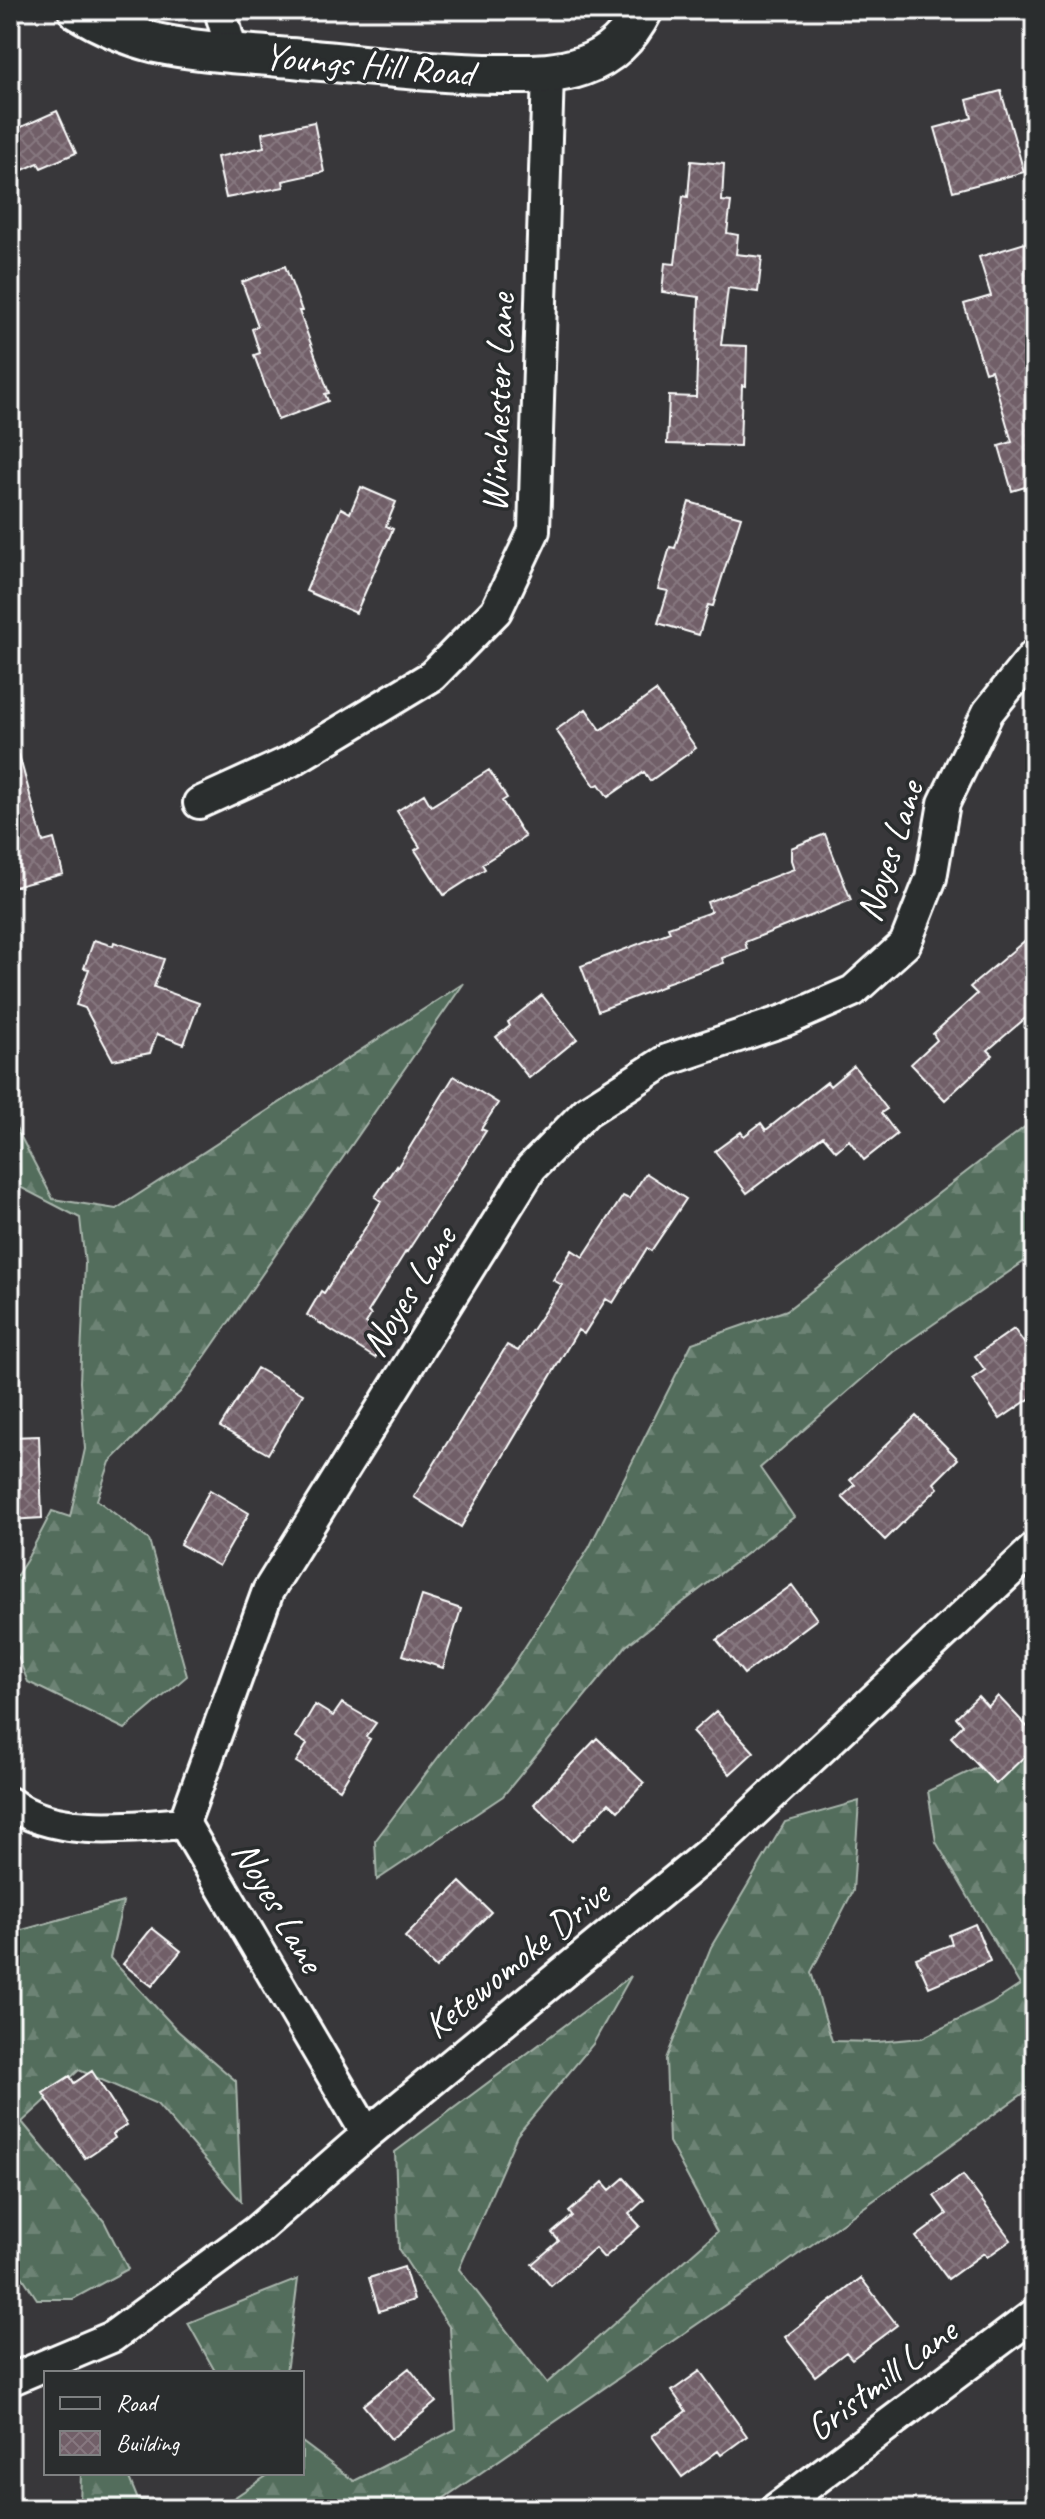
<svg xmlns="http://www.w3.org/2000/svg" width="1045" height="2519" font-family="Caveat,sans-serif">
<defs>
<pattern id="forest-firs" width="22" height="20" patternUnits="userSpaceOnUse" patternTransform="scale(2)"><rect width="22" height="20" fill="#536d5b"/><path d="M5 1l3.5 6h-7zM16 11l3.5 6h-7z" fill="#6d8374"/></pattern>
<pattern id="building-cross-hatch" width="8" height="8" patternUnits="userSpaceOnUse" patternTransform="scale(2)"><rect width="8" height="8" fill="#715f68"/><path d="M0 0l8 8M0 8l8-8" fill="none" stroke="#86777f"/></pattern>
</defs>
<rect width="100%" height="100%" fill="#38373a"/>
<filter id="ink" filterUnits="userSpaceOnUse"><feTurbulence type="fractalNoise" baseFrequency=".0125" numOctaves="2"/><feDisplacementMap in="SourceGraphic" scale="16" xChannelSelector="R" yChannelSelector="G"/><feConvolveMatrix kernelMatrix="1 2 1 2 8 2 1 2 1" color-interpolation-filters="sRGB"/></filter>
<g filter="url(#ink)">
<path fill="url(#forest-firs)" stroke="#a9b6ad" stroke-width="2" d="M 464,983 L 181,1391 L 110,1462 L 97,1500 L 149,1540 L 187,1676 L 125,1729 L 28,1682 L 10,1637 L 10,1586 L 26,1561 L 52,1511 L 70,1517 L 85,1449 L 80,1382 L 85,1264 L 80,1218 L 10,1182 L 10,1116 L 53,1199 L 116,1209 Z
M 1035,1119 L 1035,1254 L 893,1352 L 760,1468 L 794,1517 L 626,1646 L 503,1796 L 377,1880 L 375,1841 L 455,1735 L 512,1667 L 589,1548 L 692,1343 L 787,1310 Z
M 1035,1751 L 1035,2085 L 779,2268 L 428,2509 L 91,2509 L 80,2505 L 81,2473 L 127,2473 L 138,2500 L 220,2507 L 271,2473 L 302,2473 L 302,2442 L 354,2481 L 456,2429 L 450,2328 L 399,2250 L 395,2152 L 631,1976 L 593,2044 L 517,2135 L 459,2269 L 547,2383 L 717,2232 L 669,2142 L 666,2059 L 711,1947 L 785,1822 L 859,1801 L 853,1891 L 811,1972 L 832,2041 L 877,2042 L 922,2038 L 991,2004 L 1020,1985 L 936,1842 L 928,1791 L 990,1762 Z
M 123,1902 L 110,1958 L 178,2031 L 236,2081 L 241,2201 L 157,2104 L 79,2070 L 22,2122 L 104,2221 L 128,2269 L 73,2299 L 37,2299 L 10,2258 L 10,1927 L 22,1930 Z
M 298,2279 L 286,2373 L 216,2373 L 188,2323 Z"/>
<path fill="url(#building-cross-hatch)" stroke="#fff" stroke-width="2" d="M 1001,91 L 1024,172 L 953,191 L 935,128 L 972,118 L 967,100 Z
M 57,111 L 76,153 L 41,168 L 38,163 L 10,176 L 10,132 Z
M 314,122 L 324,172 L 283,181 L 284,187 L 226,198 L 217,157 L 264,147 L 262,133 Z
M 691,161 L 724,164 L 722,201 L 731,202 L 727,233 L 738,235 L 736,254 L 762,257 L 758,292 L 728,288 L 721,345 L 747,346 L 746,386 L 742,385 L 740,446 L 667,444 L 669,396 L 696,397 L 699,297 L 662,292 L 665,263 L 675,264 L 683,196 L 688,197 Z
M 1035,240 L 1035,354 L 1029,356 L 1035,381 L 1035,493 L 1027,495 L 1025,487 L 1012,491 L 999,446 L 1012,442 L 991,370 L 985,372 L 964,304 L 991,296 L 979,257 Z
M 285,266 L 302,311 L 299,311 L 329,393 L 325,394 L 328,401 L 278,420 L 254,355 L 260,353 L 252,329 L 258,326 L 242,282 Z
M 361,487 L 396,502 L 386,526 L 393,529 L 356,613 L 306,591 L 341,508 L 350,513 Z
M 689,502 L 741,517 L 713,606 L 708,605 L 699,635 L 658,623 L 668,591 L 658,589 L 670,547 L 675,548 Z
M 656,691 L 696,748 L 650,781 L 644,772 L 608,797 L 599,784 L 595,786 L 556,730 L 586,709 L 601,730 Z
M 19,755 L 43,842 L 54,839 L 63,874 L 10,888 L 10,756 Z
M 489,770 L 507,798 L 502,801 L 525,837 L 482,864 L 485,869 L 444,895 L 415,850 L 420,847 L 397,811 L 424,794 L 431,806 Z
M 825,834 L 851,900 L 745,942 L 747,949 L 722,958 L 724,963 L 663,984 L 664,986 L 598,1011 L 581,966 L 670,932 L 668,927 L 711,912 L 707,902 L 794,869 L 791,860 L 791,848 Z
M 1035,932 L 1035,1010 L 988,1050 L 993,1055 L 945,1100 L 911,1064 L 937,1040 L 933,1034 L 977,994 L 970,987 Z
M 94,940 L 113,946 L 114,942 L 164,959 L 154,987 L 199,1003 L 184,1044 L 157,1034 L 150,1053 L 113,1060 L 85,1008 L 76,1005 L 89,969 L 84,968 Z
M 542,995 L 577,1039 L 529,1078 L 496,1037 L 510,1026 L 508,1022 Z
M 854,1066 L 887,1109 L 881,1113 L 897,1134 L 864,1160 L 849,1140 L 836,1151 L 823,1136 L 747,1193 L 715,1151 L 741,1132 L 744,1136 L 761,1123 L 766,1130 L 827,1082 L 830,1086 Z
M 454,1076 L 498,1103 L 481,1129 L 486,1131 L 407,1252 L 406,1251 L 368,1312 L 371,1315 L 366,1323 L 388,1339 L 375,1358 L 307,1315 L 321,1291 L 324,1293 L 367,1225 L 381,1201 L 375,1197 L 396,1166 L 397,1168 Z
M 646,1173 L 686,1199 L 651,1251 L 647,1248 L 613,1303 L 606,1299 L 584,1334 L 578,1330 L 461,1527 L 414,1497 L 507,1345 L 518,1351 L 562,1285 L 553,1280 L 572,1250 L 583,1257 L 623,1196 L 629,1199 Z
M 1014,1329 L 1025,1344 L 1035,1337 L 1035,1395 L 1000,1419 L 972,1379 L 985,1370 L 975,1356 Z
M 257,1368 L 303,1394 L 268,1454 L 220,1427 Z
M 916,1416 L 958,1459 L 934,1483 L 938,1488 L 885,1540 L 842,1497 L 855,1485 L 850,1480 Z
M 39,1436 L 42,1518 L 10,1520 L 10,1437 Z
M 210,1490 L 249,1513 L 219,1566 L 180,1544 Z
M 792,1585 L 817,1619 L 744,1674 L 717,1640 Z
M 422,1596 L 461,1609 L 443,1668 L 403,1655 Z
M 978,1696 L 988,1707 L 998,1696 L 1035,1735 L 1035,1746 L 996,1784 L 951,1737 L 963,1725 L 956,1717 Z
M 342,1703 L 376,1723 L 366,1737 L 370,1739 L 340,1789 L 296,1762 L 307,1744 L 296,1737 L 315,1705 L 333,1716 Z
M 716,1711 L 754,1752 L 730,1774 L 692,1732 Z
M 597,1738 L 644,1783 L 618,1811 L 609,1803 L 572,1841 L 534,1804 Z
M 460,1882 L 491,1912 L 436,1968 L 405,1937 Z
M 975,1924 L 990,1961 L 929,1987 L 916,1958 L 952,1944 L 949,1935 Z
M 152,1928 L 181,1951 L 152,1986 L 123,1964 Z
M 92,2071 L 127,2125 L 113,2134 L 115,2138 L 85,2158 L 43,2093 L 70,2076 L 74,2083 Z
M 963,2175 L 1011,2240 L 987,2257 L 984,2253 L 948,2279 L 916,2237 L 947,2214 L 934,2196 Z
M 624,2178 L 644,2200 L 629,2214 L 640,2226 L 604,2258 L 595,2248 L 551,2286 L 532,2264 L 559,2241 L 552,2233 L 572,2216 L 569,2212 L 603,2182 L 610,2190 Z
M 404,2267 L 414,2300 L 379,2311 L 369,2278 Z
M 861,2278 L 897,2325 L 852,2359 L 846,2352 L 815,2376 L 785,2337 Z
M 409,2368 L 436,2402 L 391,2439 L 363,2405 Z
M 700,2371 L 747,2436 L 721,2455 L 718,2451 L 682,2477 L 652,2436 L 686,2411 L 672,2391 Z"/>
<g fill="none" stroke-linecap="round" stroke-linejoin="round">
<defs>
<path id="minor" d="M 220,10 L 232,52
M 199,803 L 291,761 L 432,676 L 496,611 L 534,531 L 548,73
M 10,1803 C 54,1837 132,1827 184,1823
M 367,2134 L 184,1823 L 268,1591 L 531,1168 L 587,1111 L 667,1060 L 786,1020 L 853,991 L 905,944 L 931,878 L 944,803 L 988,712 L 1035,654
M 10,2380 L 112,2337 L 256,2231 L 367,2134 L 723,1841 L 1035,1548
M 776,2509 L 1035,2314"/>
<path id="tertiary" d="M 78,10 C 102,25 129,36 156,43 C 203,53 254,54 302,59 C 369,65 436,74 503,74 C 529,74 557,75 582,66 C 611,56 629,37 643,10"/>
</defs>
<use href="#minor" stroke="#fff" stroke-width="36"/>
<use href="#tertiary" stroke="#fff" stroke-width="44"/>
<use href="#minor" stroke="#2a2d2e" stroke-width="30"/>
<use href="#tertiary" stroke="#2a2d2e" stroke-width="38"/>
</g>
</g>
<g text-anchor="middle" stroke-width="7" stroke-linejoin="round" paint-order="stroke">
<g font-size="38" fill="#fff" stroke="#2a2d2e">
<text transform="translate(369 64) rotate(5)" y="13">Youngs Hill Road</text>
<text transform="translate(497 403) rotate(-88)" y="13">Winchester Lane</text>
<text transform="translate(889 851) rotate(-72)" y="13">Noyes Lane</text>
<text transform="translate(408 1291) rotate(-58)" y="13">Noyes Lane</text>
<text transform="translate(279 1906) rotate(60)" y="13">Noyes Lane</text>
<text transform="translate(516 1959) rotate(-39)" y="13">Ketewomoke Drive</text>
<text transform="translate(881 2379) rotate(-37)" y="13">Gristmill Lane</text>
</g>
</g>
<rect width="1045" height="2519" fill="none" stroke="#2a2d2e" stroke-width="40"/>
<rect x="20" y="20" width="1005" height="2479" fill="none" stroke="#fff" stroke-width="3" filter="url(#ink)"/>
<rect x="44" y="2371" width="260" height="104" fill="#2a2d2e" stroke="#7f8182" stroke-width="2"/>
<rect x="60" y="2397" width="40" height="12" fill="#2a2d2e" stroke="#7f8182" stroke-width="2"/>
<text x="116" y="2411" font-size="24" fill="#ffffff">Road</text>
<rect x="60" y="2431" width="40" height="24" fill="url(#building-cross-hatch)" stroke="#7f8182" stroke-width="2"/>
<text x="116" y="2451" font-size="24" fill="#ffffff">Building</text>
</svg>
